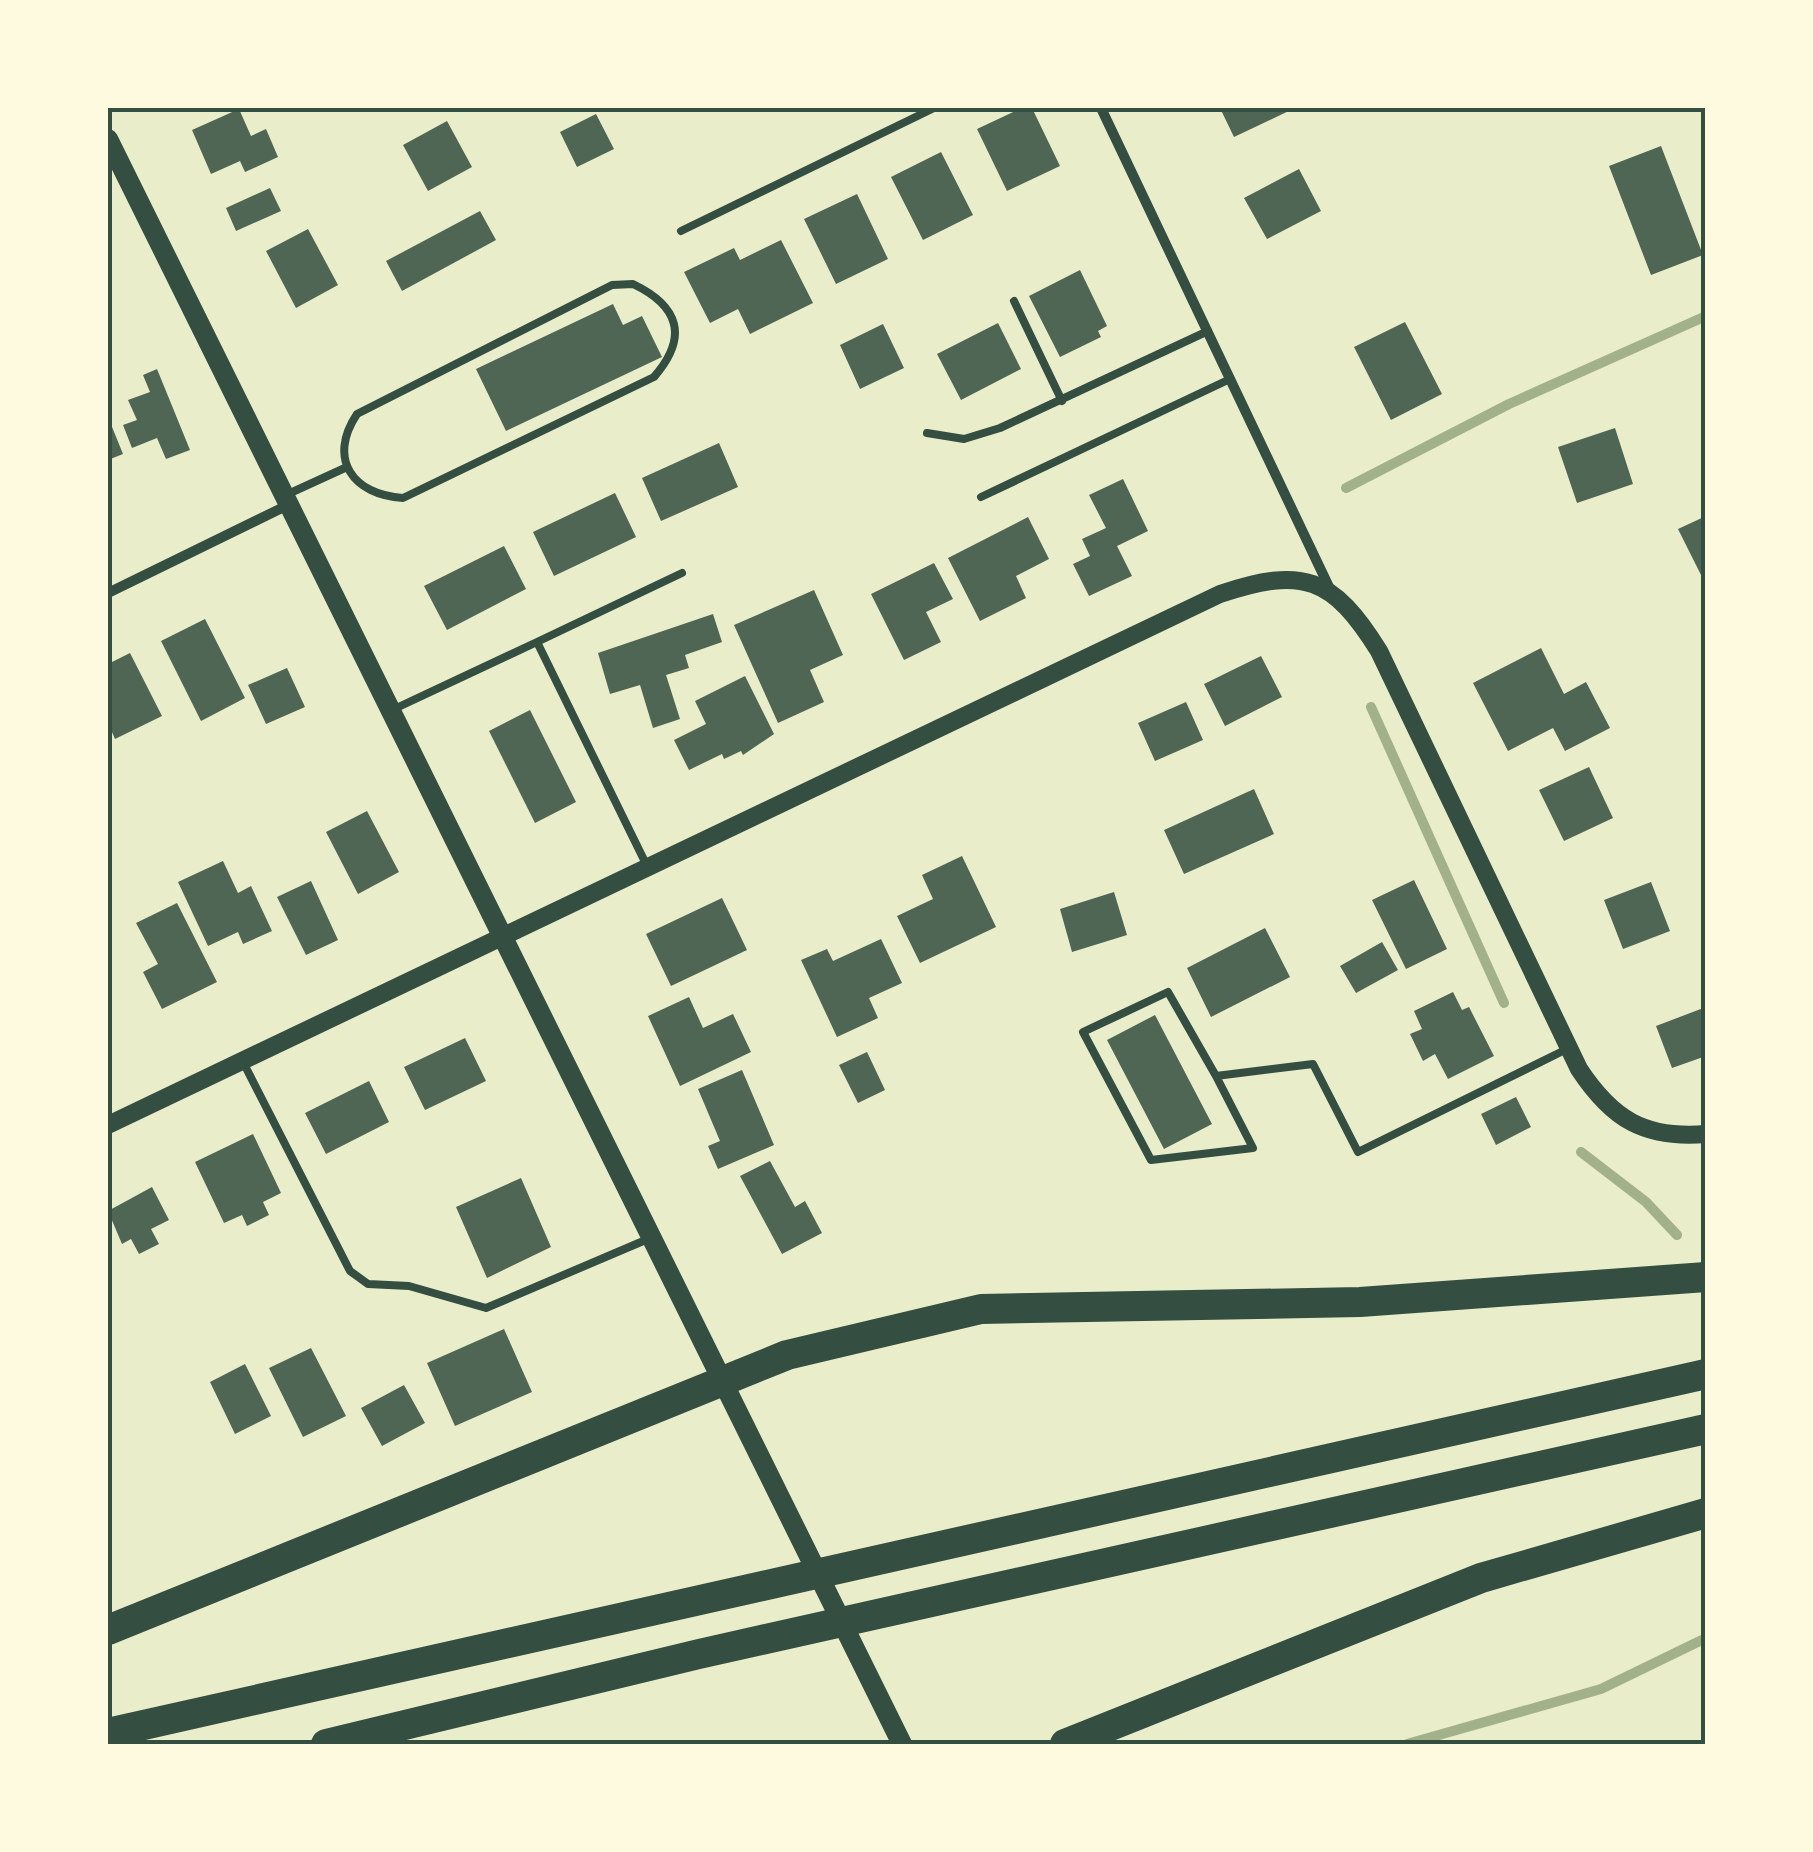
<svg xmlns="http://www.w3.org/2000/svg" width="1813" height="1852" font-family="'PT Sans Narrow',sans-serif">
<rect width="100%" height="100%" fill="#e9edc9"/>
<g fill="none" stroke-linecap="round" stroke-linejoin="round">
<path stroke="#a3b18a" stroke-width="10" d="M 1346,488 L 1509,404 L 1706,316
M 1371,707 L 1504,1003
M 1581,1152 L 1646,1202 L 1677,1235
M 1407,1744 L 1601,1689 L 1706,1638"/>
</g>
<path fill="#4f6655" d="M 1022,108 L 1032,108 L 1060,166 L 1007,191 L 977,129 Z
M 1220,108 L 1295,108 L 1234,137 Z
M 239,109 L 251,136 L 266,129 L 278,157 L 245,172 L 240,161 L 211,174 L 192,130 Z
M 596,114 L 614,149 L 577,167 L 560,132 Z
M 447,121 L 472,167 L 428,191 L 403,145 Z
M 1661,146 L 1703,255 L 1651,275 L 1609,166 Z
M 941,152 L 973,215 L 923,240 L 891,177 Z
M 1299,169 L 1321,211 L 1267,239 L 1244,198 Z
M 270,188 L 281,211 L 236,231 L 226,208 Z
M 857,194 L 888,259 L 836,284 L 804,219 Z
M 480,211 L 496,240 L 402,291 L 386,261 Z
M 308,229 L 338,285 L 296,308 L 266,251 Z
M 781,240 L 813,303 L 750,334 L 738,309 L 710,323 L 684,272 L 734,248 L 740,260 Z
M 1080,270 L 1107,326 L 1098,331 L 1101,337 L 1060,357 L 1029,296 Z
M 613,304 L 623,325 L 642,316 L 662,357 L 506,431 L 476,369 Z
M 1405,322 L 1442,394 L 1391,420 L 1354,347 Z
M 998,323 L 1021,369 L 961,400 L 937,354 Z
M 883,324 L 904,368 L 860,389 L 840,345 Z
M 157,369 L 190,450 L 166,459 L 157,438 L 132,448 L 123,425 L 137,420 L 128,400 L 150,392 L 143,375 Z
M 108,417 L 123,454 L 108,460 Z
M 1615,428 L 1633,484 L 1577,503 L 1558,447 Z
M 719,443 L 738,487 L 661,521 L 642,478 Z
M 1123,479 L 1148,531 L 1117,546 L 1132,576 L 1089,596 L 1073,564 L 1090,556 L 1082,539 L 1106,528 L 1089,495 Z
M 615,493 L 636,537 L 554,576 L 533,532 Z
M 1706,516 L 1706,585 L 1678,529 Z
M 1028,517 L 1049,559 L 1016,576 L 1026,598 L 980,621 L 948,558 Z
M 504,546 L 526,589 L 447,630 L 424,586 Z
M 934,563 L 953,599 L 926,612 L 941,642 L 904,660 L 871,594 Z
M 814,590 L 843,655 L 810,670 L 824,702 L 778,723 L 734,625 Z
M 713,614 L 722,642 L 685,655 L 689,668 L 666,675 L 680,719 L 653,728 L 640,685 L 610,694 L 598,653 Z
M 205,619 L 245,698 L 201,721 L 161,641 Z
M 1541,648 L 1564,694 L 1586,682 L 1610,728 L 1565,751 L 1553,728 L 1508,751 L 1473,683 Z
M 130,653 L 162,716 L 115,739 L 108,723 L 108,664 Z
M 1261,656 L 1282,697 L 1225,726 L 1204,684 Z
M 287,668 L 305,707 L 266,724 L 248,685 Z
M 745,676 L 774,734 L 743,755 L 741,751 L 724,759 L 722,754 L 689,770 L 674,740 L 706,724 L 695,701 Z
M 1186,702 L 1203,740 L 1155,761 L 1138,723 Z
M 530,710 L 576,802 L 535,823 L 489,731 Z
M 1589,767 L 1613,818 L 1564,841 L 1539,790 Z
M 1254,789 L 1274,834 L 1184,874 L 1164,830 Z
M 367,811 L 399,872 L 358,894 L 326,832 Z
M 962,856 L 996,927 L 920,963 L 897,916 L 933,899 L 922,875 Z
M 223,861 L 238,893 L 251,886 L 272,931 L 243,944 L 238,932 L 208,946 L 178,882 Z
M 1414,880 L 1447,949 L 1406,969 L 1372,900 Z
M 311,881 L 338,940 L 306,955 L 277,897 Z
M 1651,882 L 1670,931 L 1623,949 L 1604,900 Z
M 1114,892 L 1127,935 L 1072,952 L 1060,909 Z
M 722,898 L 747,950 L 671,986 L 646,934 Z
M 177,903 L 217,982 L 162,1009 L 143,972 L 158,964 L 136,923 Z
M 1265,928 L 1290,977 L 1211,1017 L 1187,968 Z
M 881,939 L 902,983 L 869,998 L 878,1018 L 837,1037 L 801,960 L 827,949 L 833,961 Z
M 1382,942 L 1398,970 L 1356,993 L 1340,966 Z
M 1453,992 L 1462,1010 L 1469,1007 L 1494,1056 L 1448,1079 L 1435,1054 L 1423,1061 L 1410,1034 L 1422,1029 L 1414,1011 Z
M 689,997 L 703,1028 L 733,1014 L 751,1052 L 680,1086 L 648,1016 Z
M 1706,1007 L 1706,1056 L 1672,1068 L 1656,1026 Z
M 1155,1015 L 1212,1124 L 1164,1149 L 1107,1040 Z
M 465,1038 L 486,1081 L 425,1110 L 404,1067 Z
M 867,1052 L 885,1090 L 858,1103 L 839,1065 Z
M 742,1070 L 774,1145 L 718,1169 L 708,1146 L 720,1141 L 698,1089 Z
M 369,1081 L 389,1122 L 326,1154 L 305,1113 Z
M 1516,1097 L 1531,1127 L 1496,1145 L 1481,1114 Z
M 253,1134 L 281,1193 L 263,1202 L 269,1215 L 247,1226 L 242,1215 L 224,1223 L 195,1162 Z
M 770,1161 L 795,1207 L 805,1201 L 822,1233 L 782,1254 L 740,1176 Z
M 521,1178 L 551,1247 L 487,1278 L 456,1207 Z
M 152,1187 L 169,1220 L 151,1229 L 159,1244 L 139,1254 L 131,1239 L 122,1244 L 108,1211 Z
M 504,1329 L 532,1392 L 455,1426 L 427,1363 Z
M 311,1348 L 346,1416 L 303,1437 L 269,1368 Z
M 245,1364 L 271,1416 L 235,1434 L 210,1382 Z
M 404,1385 L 425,1423 L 382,1446 L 361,1408 Z"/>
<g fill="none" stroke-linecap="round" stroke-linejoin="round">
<path stroke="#344e41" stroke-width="8" d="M 681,231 L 934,108
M 633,284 C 679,306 689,337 654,377 L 403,498 C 353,495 327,459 357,414 L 612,285 Z
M 1014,301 L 1062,401
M 927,433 L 964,439 L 1000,428 L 1208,331
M 288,494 L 347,467
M 981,497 L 1230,379
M 392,710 L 537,642
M 647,866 L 537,642 L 682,573
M 243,1062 L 350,1271 L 368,1284 L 409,1286 L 486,1308 L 648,1239
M 1216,1076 L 1168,992 L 1083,1032 L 1151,1160 L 1253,1148 L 1216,1076 L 1313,1064 L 1358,1152 L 1569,1048"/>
<path stroke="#344e41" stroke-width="10" d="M 1101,108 L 1330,589
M 108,593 L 288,505"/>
<path stroke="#344e41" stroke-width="18" d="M 108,1125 L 1220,594 C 1303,566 1333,577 1379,651 L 1579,1069 C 1612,1119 1644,1139 1706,1134"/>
<path stroke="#344e41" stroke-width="20" d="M 108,139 L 902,1744"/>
<path stroke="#344e41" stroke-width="30" d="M 108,1630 L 787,1355 L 981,1309 L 1360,1302 L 1706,1277
M 108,1733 L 1706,1374
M 326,1744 L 699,1654 L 1706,1429
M 1065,1744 L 1481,1578 L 1706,1513"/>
</g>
<rect width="1813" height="1852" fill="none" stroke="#fefae0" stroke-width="220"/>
<rect x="110" y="110" width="1593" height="1632" fill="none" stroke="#344e41" stroke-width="4"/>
</svg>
